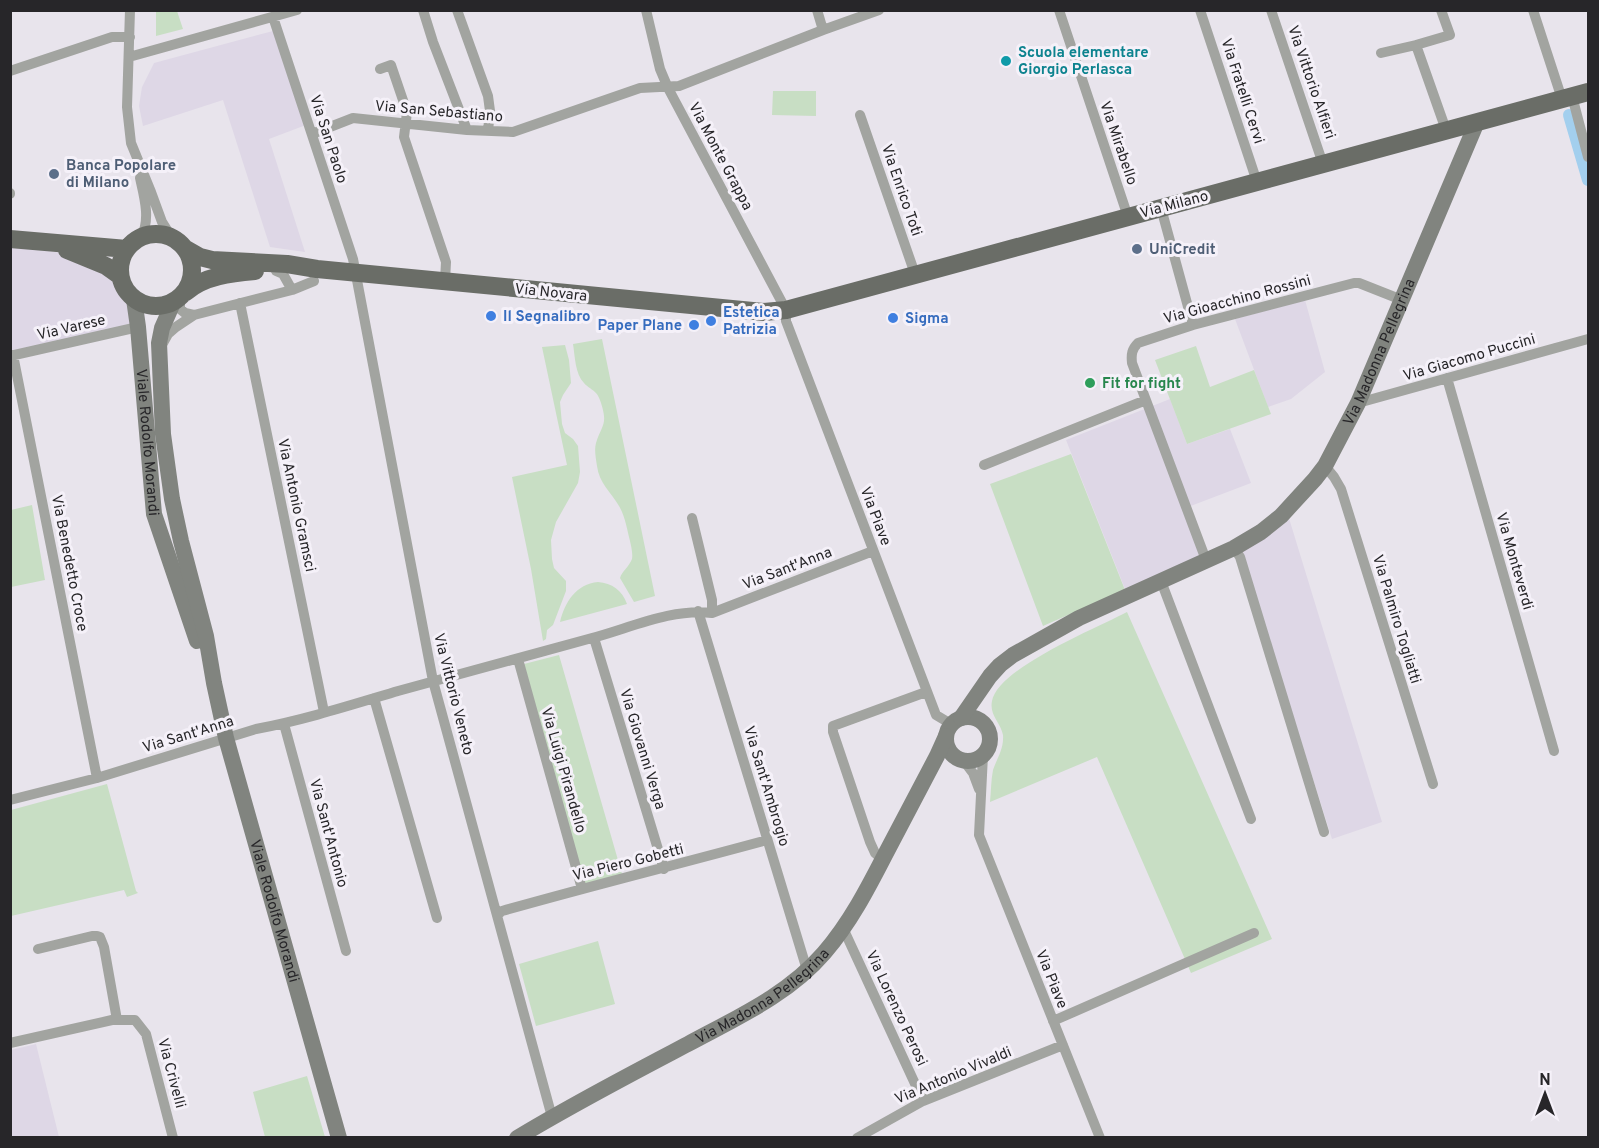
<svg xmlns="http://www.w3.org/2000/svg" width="1599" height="1148" font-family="Overpass,sans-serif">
<rect width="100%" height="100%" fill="#e8e4ec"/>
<path fill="#ded7e6" d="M 273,31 L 306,125 L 269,139 L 305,252 L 270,247 L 223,100 L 143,126 L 139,106 L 142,87 L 154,63 Z
M 10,246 L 71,254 L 118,283 L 132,300 L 135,324 L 11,352 Z
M 1305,300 L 1325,372 L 1291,399 L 1268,407 L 1235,319 Z
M 1170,399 L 1187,444 L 1230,429 L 1251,483 L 1188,507 L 1207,557 L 1127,594 L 1066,440 Z
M 1288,515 L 1382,822 L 1332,839 L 1243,557 L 1238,549 Z
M 36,1044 L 59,1137 L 11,1137 L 11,1050 Z"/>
<path fill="#c8dec4" d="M 156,11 L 177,11 L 183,29 L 156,36 Z
M 773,91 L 816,91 L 816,116 L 772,115 Z
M 602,339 L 655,596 L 634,602 L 620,578 C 622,571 629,567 632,559 C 633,553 631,546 630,541 C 627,529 625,516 619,506 C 611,492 599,483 597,466 C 596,459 594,450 596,443 C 602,424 608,425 601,403 C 597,389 591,391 584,383 C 575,374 575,356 573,344 Z
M 565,345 L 569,360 L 571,383 L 563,395 L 560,402 L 562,424 L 565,433 L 573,439 L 578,446 L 580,472 L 578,483 L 556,522 L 551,540 L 552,559 L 554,568 L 566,581 L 566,591 L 553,625 L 547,630 L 546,639 L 543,641 L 531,569 L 512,477 L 567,465 L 542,347 Z
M 1196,346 L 1210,387 L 1254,370 L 1271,414 L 1187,444 L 1155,360 Z
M 1071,454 L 1125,590 L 1043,626 L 990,484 Z
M 32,505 L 45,580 L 11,587 L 11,510 Z
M 598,582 C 612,583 622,590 627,604 L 560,622 C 565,602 576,584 598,582 Z
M 1127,612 L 1272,939 L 1191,973 L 1097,757 L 990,802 C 991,792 991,780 993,770 C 997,758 1004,749 1003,735 C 1001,723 989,715 992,701 C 998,668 1097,628 1127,612 Z
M 559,655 L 622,874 L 584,884 L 524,664 Z
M 107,784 L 136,891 L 138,893 L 127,897 L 124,890 L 11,916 L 11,810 Z
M 598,941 L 615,1004 L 536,1026 L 519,964 Z
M 307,1076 L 325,1137 L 265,1137 L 253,1092 Z"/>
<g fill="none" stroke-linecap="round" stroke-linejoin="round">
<path stroke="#a3cfee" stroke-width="12" d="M 1569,115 L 1588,180"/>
<path stroke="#a2a4a0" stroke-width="10" d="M 130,10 L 127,107 L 131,143 L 151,192 L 162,222 L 172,238
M 423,10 L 433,42 L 467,130
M 457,10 L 488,96 L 490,111 L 488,131
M 646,10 L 660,69 L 668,88 L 786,310 L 786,321 L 936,715 L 951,724
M 817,10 L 823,30
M 1059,10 L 1128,217
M 1200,10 L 1257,182
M 1271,10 L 1323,164
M 1441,10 L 1450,35 L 1416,45 L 1446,130
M 1533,10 L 1562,99
M 273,17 L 353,259 L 433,681 L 552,1117
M 1381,53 L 1416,45
M 129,57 L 297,10
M 380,69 L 391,65 L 407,112 L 404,137 L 446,262 L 445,281
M 10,71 L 112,37 L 130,37
M 1572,96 L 1588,157
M 860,115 L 915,274
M 312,134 L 353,118 L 467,130 L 513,132 L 640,88 L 679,86 L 823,30 L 879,10
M 140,178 C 144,196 151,220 141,237
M 10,193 L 10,194
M 1161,208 L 1193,325
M 276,271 L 283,274 L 292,290
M 180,298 L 180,309 L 185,313 L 194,315
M 240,303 L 324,712
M 163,343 L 168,334 L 176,327 L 194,315 L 292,290 L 314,281
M 13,355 L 97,778
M 10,356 L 138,327
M 1447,378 L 1554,751
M 1358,403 L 1588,339
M 984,465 L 1146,400
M 1325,466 L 1334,477 L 1341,489 L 1433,784
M 692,518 L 712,600 L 712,613
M 1234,548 L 1240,557 L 1324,832
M 1206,560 L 1132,363 C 1131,354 1132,349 1138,343 L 1193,325 L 1354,283 L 1359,283 L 1402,300
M 1161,581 L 1251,819
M 698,611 L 807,970
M 594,638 L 664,869
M 518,659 L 582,889
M 374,698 L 437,918
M 284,724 L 346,951
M 983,755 L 979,835 L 1100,1138
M 964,761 L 973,773 L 979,789
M 10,800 L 97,778 L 256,729 C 304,720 351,705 398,691 C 462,673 527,656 592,638 C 630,628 672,608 712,613 L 873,551
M 883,860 L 875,853 L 870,842 L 833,732 L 833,726 L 926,692
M 497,915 L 502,911 C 590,886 679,864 767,840
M 843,928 L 923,1101
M 38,949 L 92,936 L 97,936 L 100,937 L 104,947 L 117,1020
M 1053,1021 L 1254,933
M 10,1043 L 112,1020 L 135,1020 L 146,1034 L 173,1138
M 857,1138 L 923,1101 L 1063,1045"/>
<g stroke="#81847f" stroke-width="16">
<path id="s1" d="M 134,299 L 138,327 L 154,514 L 197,641"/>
<path id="s2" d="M 173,303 L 162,328 L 159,343 L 163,434 L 172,499 L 181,541 L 206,636 L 214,683 L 226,738 L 339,1138"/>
<circle cx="968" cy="739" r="22"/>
<path id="s3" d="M 961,718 L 990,676 L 1000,665 L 1013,655 L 1079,618 L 1234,548 L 1261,532 L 1281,516 L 1315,479 L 1325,466 L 1358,403 L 1477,122"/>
<path id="s4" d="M 517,1138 C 573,1104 631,1074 688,1044 C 736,1018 788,995 824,953 C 850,923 868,888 886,853 C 903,821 920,788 937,756 L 946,736"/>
</g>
<path stroke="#6a6d67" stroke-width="18" d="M120 270a36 36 0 1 1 72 0a36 36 0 1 1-72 0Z
M 10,239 L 127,249
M 186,249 L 200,257 L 212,260 L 287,264 L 317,269 L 764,312 L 786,310 L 1588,92
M 67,250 L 106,266 L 120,276
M 186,292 C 204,276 232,273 255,271"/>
</g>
<circle fill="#0f9aa8" stroke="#f5f1f9" stroke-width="2" cx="1006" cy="61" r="6"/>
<g fill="#5c6f8a" stroke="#f5f1f9" stroke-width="2">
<circle cx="54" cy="174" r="6"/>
<circle cx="1137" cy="249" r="6"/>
</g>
<g fill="#3f7fe0" stroke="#f5f1f9" stroke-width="2">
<circle cx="491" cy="316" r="6"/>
<circle cx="893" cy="318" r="6"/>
<circle cx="711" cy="321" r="6"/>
<circle cx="694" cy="325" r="6"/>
</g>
<circle fill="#2e9e5b" stroke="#f5f1f9" stroke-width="2" cx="1090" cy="383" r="6"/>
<g text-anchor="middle" stroke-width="6" stroke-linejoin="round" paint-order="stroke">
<g font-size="15" font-weight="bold" fill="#0d838f" stroke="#f5f1f9" text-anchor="start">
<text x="1018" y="57">Scuola elementare<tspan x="1018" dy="17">Giorgio Perlasca</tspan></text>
</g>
<g font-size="15" fill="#272629" stroke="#f5f1f9">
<text transform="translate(1312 82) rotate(71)" y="5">Via Vittorio Alfieri</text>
<text transform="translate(1243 91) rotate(72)" y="5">Via Fratelli Cervi</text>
<text transform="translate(439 111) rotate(5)" y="5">Via San Sebastiano</text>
<text transform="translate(329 139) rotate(72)" y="5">Via San Paolo</text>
<text transform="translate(1119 143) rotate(71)" y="5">Via Mirabello</text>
<text transform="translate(721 156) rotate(62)" y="5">Via Monte Grappa</text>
<text transform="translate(902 190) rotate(71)" y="5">Via Enrico Toti</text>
<text transform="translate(1174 204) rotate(-15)" y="5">Via Milano</text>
<text transform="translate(551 292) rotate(6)" y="5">Via Novara</text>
<text transform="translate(1237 299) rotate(-15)" y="5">Via Gioacchino Rossini</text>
<text transform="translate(71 327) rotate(-13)" y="5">Via Varese</text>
<text dy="5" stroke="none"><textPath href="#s3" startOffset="578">Via Madonna Pellegrina</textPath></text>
<text transform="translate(1469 357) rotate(-16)" y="5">Via Giacomo Puccini</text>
<text dy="5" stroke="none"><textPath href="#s1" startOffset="144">Viale Rodolfo Morandi</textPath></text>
<text transform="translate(297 505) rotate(78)" y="5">Via Antonio Gramsci</text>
<text transform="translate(876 516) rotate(69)" y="5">Via Piave</text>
<text transform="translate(1515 561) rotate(74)" y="5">Via Monteverdi</text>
<text transform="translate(70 563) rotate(79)" y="5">Via Benedetto Croce</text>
<text transform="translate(787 568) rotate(-21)" y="5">Via Sant'Anna</text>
<text transform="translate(1397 619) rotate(73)" y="5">Via Palmiro Togliatti</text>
<text transform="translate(454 694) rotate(76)" y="5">Via Vittorio Veneto</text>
<text transform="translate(188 734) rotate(-17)" y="5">Via Sant'Anna</text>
<text transform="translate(643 749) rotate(73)" y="5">Via Giovanni Verga</text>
<text transform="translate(564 770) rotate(74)" y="5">Via Luigi Pirandello</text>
<text transform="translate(767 786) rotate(73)" y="5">Via Sant'Ambrogio</text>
<text transform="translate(329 833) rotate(75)" y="5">Via Sant'Antonio</text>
<text transform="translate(628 862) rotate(-14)" y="5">Via Piero Gobetti</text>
<text dy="5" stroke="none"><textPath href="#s2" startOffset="624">Viale Rodolfo Morandi</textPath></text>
<text transform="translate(1052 979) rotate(68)" y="5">Via Piave</text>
<text dy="5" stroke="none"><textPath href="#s4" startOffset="284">Via Madonna Pellegrina</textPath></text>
<text transform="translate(897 1008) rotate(65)" y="5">Via Lorenzo Perosi</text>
<text transform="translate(172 1073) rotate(75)" y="5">Via Crivelli</text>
<text transform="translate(953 1075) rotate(-23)" y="5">Via Antonio Vivaldi</text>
</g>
<g font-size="15" font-weight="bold" fill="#4e5e75" stroke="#f5f1f9" text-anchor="start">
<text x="66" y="170">Banca Popolare<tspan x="66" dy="17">di Milano</tspan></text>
<text x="1149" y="254">UniCredit</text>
</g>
<g font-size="15" font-weight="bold" fill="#366cbe" stroke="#f5f1f9" text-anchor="start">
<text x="723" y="317">Estetica<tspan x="723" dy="17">Patrizia</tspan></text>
<text x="503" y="321">Il Segnalibro</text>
<text x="905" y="323">Sigma</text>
<text x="682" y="330" text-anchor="end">Paper Plane</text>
</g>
<g font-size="15" font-weight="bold" fill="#27864d" stroke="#f5f1f9" text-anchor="start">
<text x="1102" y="388">Fit for fight</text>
</g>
</g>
<rect width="1599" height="1148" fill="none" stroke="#272629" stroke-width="24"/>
<g transform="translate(1545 1094)" stroke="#f5f1f9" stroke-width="4.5" paint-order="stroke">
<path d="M0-4.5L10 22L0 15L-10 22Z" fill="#272629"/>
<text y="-9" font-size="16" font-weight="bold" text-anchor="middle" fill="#272629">N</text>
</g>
</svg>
